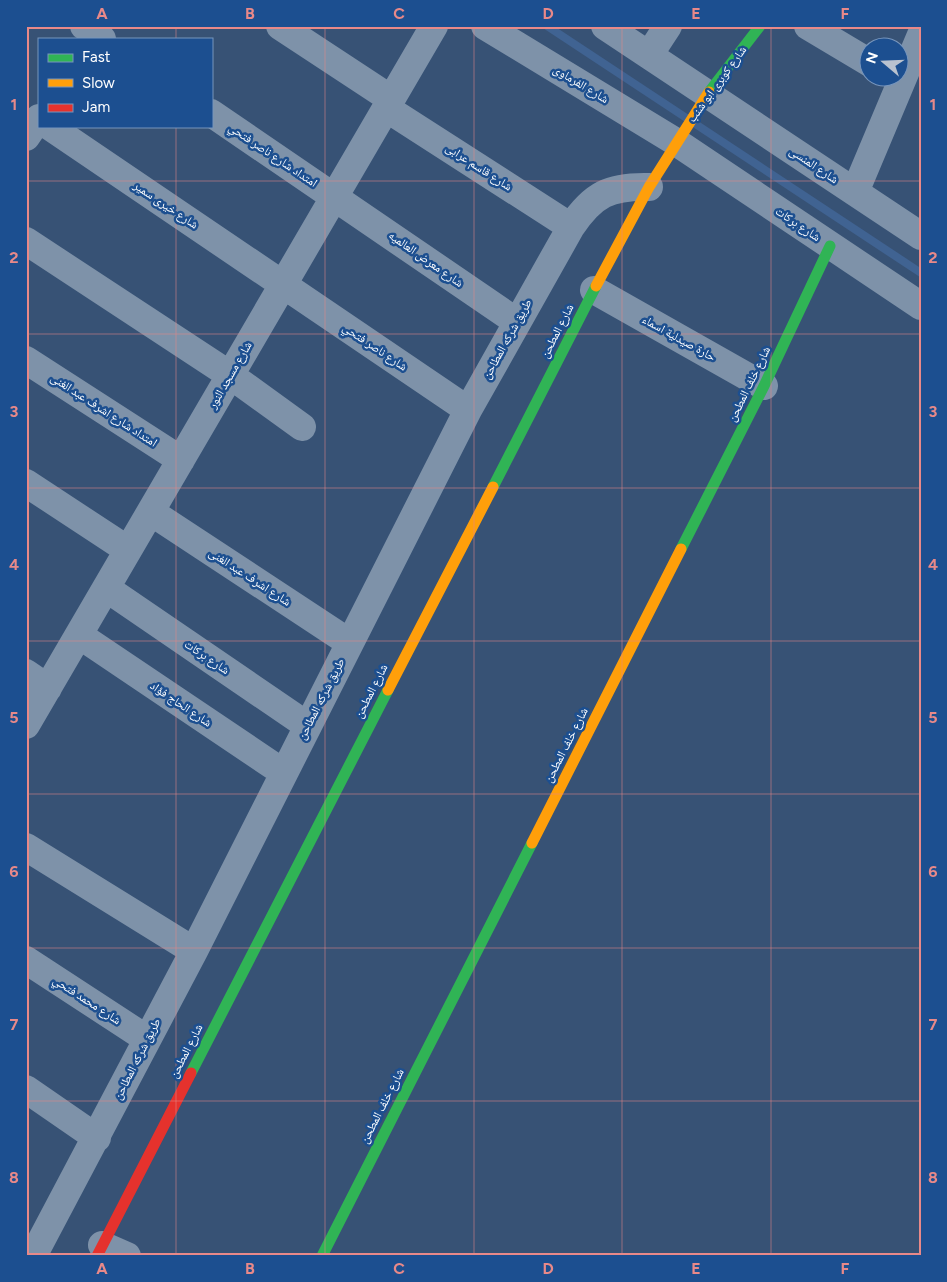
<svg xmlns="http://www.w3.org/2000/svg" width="947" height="1282" font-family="Figtree,'Noto Naskh Arabic',sans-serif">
<rect width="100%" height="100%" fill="#375275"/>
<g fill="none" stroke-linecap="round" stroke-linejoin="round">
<path stroke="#406392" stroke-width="8" d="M 547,26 L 921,273"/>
<path stroke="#7e92a9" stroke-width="28" d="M 84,26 L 102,39
M 280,26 L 391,99
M 485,26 L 676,142 L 921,306
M 605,26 L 921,236
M 808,26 L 870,63
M 649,55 L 668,26
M 386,108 L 571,227
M 211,113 L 517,322
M 49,126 L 468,410
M 26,137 L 39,118
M 855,192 L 921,35
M 26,241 L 230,375 L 302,427
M 594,290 L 764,386
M 26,360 L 181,460
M 26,483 L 128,550
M 151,512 L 350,643
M 106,588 L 308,726
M 79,635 L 284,773
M 26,673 L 48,688
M 26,725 L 434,26
M 26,847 L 194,951
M 26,960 L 147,1039
M 26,1089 L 97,1138
M 102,1245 L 127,1256
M 33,1256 L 194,951 L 468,410 L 571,227 C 593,194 610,186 649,187"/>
<path stroke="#30b455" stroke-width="11" d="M 709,92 L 760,26
M 493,487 L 596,286
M 681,549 L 764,386 L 830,246
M 191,1073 L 388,690
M 322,1256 L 532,843"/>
<path stroke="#ff9f0a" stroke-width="11" d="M 596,286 L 649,187 L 709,92
M 388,690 L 493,487
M 532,843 L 681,549"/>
<path stroke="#e5322d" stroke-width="11" d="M 97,1256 L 191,1073"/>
</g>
<path fill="none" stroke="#e88989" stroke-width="1" stroke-opacity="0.55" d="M 176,26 L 176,39M 325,26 L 325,1256M 474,26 L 474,1256M 622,26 L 622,1256M 771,26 L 771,1256M 176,126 L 176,1256M 26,181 L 921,181M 26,334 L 921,334M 26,488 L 921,488M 26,641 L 921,641M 26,794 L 921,794M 26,948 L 921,948M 26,1101 L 921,1101"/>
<g text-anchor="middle" stroke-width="5" stroke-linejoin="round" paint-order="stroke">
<g font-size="12" fill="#fff" stroke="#1c4f90">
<text transform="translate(581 84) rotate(31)" y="4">شارع الفرماوى</text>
<text transform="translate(717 84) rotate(-54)" y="4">شارع كوبرى ابو شنب</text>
<text transform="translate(273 155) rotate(34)" y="4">امتداد شارع ناصر فتحي</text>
<text transform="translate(814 165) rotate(34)" y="4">شارع المنسى</text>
<text transform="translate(479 167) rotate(33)" y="4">شارع قاسم عرابى</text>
<text transform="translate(166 205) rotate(34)" y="4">شارع خيرى سمير</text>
<text transform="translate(798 224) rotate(34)" y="4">شارع بركات</text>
<text transform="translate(426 259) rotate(35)" y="4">شارع معرض العالميه</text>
<text transform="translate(557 331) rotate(-63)" y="4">شارع المطحن</text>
<text transform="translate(679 338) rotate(29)" y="4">حارة صيدلية اسماء</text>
<text transform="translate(507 339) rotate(-61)" y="4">طريق شركه المطاحن</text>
<text transform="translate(375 347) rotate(34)" y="4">شارع ناصر فتحي</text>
<text transform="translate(230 375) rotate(-60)" y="4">شارع مسجد النور</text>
<text transform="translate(749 384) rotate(-64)" y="4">شارع خلف المطحن</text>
<text transform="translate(104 410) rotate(33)" y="4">امتداد شارع اشرف عبد الغنى</text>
<text transform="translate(250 577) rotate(33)" y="4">شارع اشرف عبد الغنى</text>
<text transform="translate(207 657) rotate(34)" y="4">شارع بركات</text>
<text transform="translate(371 691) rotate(-63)" y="4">شارع المطحن</text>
<text transform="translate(321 699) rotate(-63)" y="4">طريق شركه المطاحن</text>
<text transform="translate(181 704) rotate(34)" y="4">شارع الحاج فؤاد</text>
<text transform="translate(566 745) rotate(-63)" y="4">شارع خلف المطحن</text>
<text transform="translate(87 1000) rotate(33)" y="4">شارع محمد فتحي</text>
<text transform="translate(186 1051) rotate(-63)" y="4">شارع المطحن</text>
<text transform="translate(137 1059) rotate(-63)" y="4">طريق شركه المطاحن</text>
<text transform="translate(382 1106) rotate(-63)" y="4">شارع خلف المطحن</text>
</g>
</g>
<rect width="947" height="1282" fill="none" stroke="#1c4f90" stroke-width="55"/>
<rect x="38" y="38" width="175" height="90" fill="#1c4f90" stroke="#7795bc"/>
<rect x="48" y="54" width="25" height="8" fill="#30b455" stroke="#7795bc"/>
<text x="82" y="62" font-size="15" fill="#ffffff">Fast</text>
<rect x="48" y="79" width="25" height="8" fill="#ff9f0a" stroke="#7795bc"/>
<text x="82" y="88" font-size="15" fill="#ffffff">Slow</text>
<rect x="48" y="104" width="25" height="8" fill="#e5322d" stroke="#7795bc"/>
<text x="82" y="112" font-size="15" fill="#ffffff">Jam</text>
<g transform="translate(884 62) rotate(289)"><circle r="24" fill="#1c4f90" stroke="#7795bc"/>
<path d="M0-4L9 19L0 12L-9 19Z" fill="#b9c2cf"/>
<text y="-8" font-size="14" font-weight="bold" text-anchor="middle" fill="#ffffff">N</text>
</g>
<rect x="28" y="28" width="892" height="1226" fill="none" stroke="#e88989" stroke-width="2"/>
<g font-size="16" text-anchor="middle" font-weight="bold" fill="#e88989">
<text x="102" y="19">A</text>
<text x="250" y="19">B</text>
<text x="399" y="19">C</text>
<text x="548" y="19">D</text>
<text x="696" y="19">E</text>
<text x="845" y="19">F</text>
<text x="14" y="110">1</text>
<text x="933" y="110">1</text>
<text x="14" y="263">2</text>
<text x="933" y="263">2</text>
<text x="14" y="417">3</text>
<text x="933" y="417">3</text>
<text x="14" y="570">4</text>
<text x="933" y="570">4</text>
<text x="14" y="723">5</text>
<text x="933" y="723">5</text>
<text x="14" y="877">6</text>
<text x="933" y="877">6</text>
<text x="14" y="1030">7</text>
<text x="933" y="1030">7</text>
<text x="14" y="1183">8</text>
<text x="933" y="1183">8</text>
<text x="102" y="1274">A</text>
<text x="250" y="1274">B</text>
<text x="399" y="1274">C</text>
<text x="548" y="1274">D</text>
<text x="696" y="1274">E</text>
<text x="845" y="1274">F</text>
</g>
</svg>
